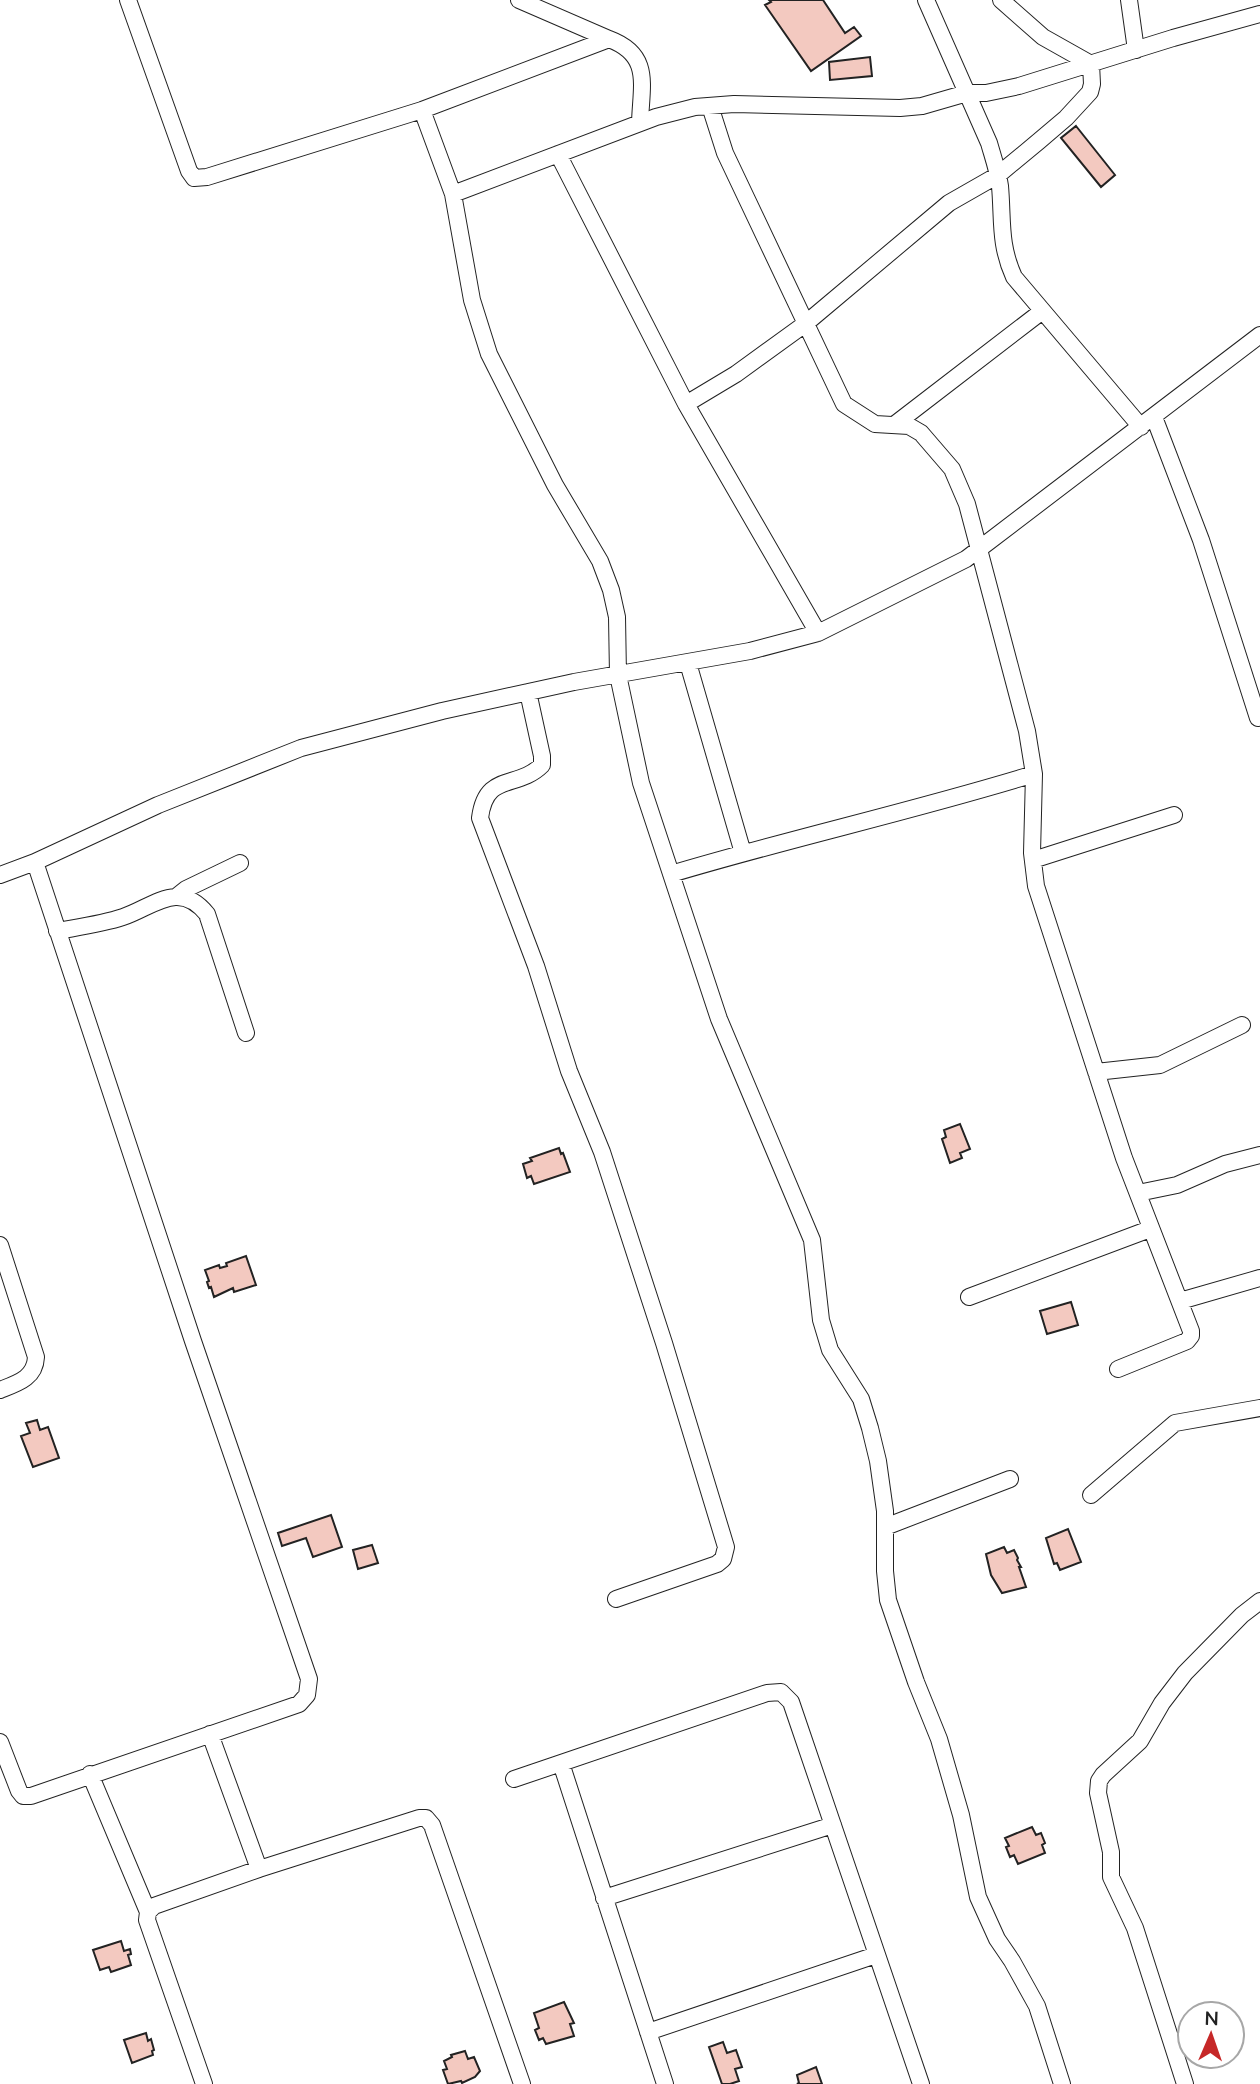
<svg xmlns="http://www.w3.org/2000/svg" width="1260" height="2084" font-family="Mulish,sans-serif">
<rect width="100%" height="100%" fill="#fff"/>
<path fill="#f3c9c0" stroke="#222" stroke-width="2" d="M 769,0 L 823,0 L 845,33 L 854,27 L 861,36 L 811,71 L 765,5 L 771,2 Z
M 870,57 L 872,76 L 830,80 L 829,62 Z
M 1076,126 L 1115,175 L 1101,187 L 1061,138 Z
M 960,1124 L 970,1149 L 960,1153 L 962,1158 L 950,1163 L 942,1139 L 946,1137 L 944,1130 Z
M 559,1148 L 561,1154 L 563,1153 L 570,1172 L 534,1184 L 531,1176 L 527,1178 L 523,1164 L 532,1161 L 530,1158 Z
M 246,1256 L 256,1285 L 234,1292 L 233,1288 L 214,1297 L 211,1287 L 209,1288 L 207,1282 L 209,1281 L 205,1270 L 219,1265 L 220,1268 L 227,1266 L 226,1263 Z
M 1071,1302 L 1078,1325 L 1047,1334 L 1040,1311 Z
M 37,1420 L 40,1430 L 48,1427 L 59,1458 L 33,1467 L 21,1436 L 30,1433 L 26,1423 Z
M 331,1515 L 342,1547 L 313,1557 L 306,1538 L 282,1546 L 278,1533 Z
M 1068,1529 L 1081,1562 L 1060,1570 L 1057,1563 L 1054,1564 L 1046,1538 Z
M 372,1545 L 378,1563 L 358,1569 L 353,1550 Z
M 1004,1547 L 1007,1553 L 1014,1550 L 1018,1558 L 1017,1560 L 1021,1567 L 1019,1567 L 1026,1587 L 1002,1593 L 991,1575 L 986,1554 Z
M 1032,1827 L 1036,1835 L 1041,1833 L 1045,1843 L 1042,1845 L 1045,1853 L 1018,1864 L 1014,1855 L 1010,1857 L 1006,1847 L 1009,1846 L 1005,1838 Z
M 121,1941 L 124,1951 L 130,1949 L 131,1954 L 128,1955 L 131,1965 L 111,1972 L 109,1967 L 100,1970 L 93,1950 Z
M 564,2002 L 574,2023 L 570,2024 L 574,2036 L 546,2044 L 543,2038 L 539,2040 L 535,2030 L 539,2028 L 534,2013 Z
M 146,2033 L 148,2041 L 151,2039 L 154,2050 L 152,2051 L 153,2055 L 132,2063 L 124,2040 Z
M 723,2042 L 727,2053 L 736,2050 L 742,2067 L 735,2069 L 739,2081 L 730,2084 L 722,2084 L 709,2047 Z
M 465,2051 L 468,2059 L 474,2057 L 480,2071 L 475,2077 L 462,2083 L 461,2081 L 448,2084 L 443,2070 L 447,2069 L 444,2061 L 452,2057 L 451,2055 Z
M 816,2067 L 822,2084 L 797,2084 L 799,2083 L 797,2075 Z"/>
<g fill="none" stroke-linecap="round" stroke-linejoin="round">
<defs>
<path id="street" d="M 128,0 L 189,171 L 194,178 L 207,177 L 422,110 L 609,39 C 652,55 641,85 640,123
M 519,0 L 609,39
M 926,0 L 989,143 C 993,157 998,171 1000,186 C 1003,220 999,244 1014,277 L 1141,427
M 1129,0 L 1136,50
M 710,106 L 725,153 L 844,404 L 875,424 L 909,426 L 921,433 L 952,469 L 967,504 L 1027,731 L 1034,774 L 1032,853 L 1036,886 L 1124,1158 L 1191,1331 L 1191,1336 L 1187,1341 L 1118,1369
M 422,110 L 453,194 L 472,300 L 489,354 L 555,485 L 600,561 L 611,590 L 617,617 L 618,675 L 641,783 L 719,1019 L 812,1240 L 821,1320 L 830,1350 L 861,1399 L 870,1428 L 878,1461 L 885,1511 L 885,1571 L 888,1600 L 916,1682 L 939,1739 L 961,1815 L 978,1897 L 997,1939 L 1012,1961 L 1037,2006 L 1062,2084
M 558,154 L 686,404 L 818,633
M 453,194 L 656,117 L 695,107 L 734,104 L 900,108 L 922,106 L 967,93 L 986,93 L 1019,86 L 1173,38 L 1260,14
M 686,404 L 736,374 L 805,324 L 949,203 L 998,175 L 1039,141 L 1066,118 L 1090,92 L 1092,84 L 1091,64 L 1043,37 L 1001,0
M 1154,417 L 1201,540 L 1258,718
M 894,425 L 1041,312
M 688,663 L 743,853
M 528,692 L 542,756 L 542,765 C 517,790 486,771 480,818 L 536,966 L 569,1071 L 602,1152 L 664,1343 L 726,1547 L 723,1559 L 717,1564 L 616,1599
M 1033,860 L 1174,815
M 671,874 C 791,838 914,811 1034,774
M 0,875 L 35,862 L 158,805 L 301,748 L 442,711 L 574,682 L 750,651 L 818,633 L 966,559 L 1260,335
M 176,897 L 186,889 L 240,863
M 57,931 C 79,927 102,924 123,917 C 153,907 179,879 207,914 L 246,1033
M 1096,1072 L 1160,1065 L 1242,1025
M 1138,1193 L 1177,1185 L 1225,1164 L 1260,1155
M 0,1245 L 36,1357 C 35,1378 18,1383 0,1390
M 969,1297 L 1150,1229
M 1180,1301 L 1260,1278
M 1091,1495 L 1175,1423 L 1260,1408
M 885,1527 L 1010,1479
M 210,1734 L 259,1869
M 0,1742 L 19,1791 L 23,1796 L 31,1796 L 299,1704 L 307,1695 L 309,1679 L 193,1341 L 35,862
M 561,1763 L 665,2084
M 90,1774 L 148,1912
M 514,1779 L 767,1693 L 781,1692 L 791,1702 L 921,2084
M 604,1898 L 833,1825
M 648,2032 L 876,1955
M 204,2084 L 147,1920 L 148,1912 L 154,1906 L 259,1869 L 419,1818 L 426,1818 L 432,1825 L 522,2084
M 1185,2084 L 1135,1928 L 1111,1877 L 1111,1852 L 1098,1793 L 1099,1781 L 1103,1775 L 1140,1741 L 1162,1703 L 1185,1673 L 1242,1615 L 1260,1601"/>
</defs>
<use href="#street" stroke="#222" stroke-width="18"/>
<use href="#street" stroke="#fff" stroke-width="16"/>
</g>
<g transform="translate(1211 2035) rotate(2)"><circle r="33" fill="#ffffff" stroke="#a7a7a7" stroke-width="2"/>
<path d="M0-5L12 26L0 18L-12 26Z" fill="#c62828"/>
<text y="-10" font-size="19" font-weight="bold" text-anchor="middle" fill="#222222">N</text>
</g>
</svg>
